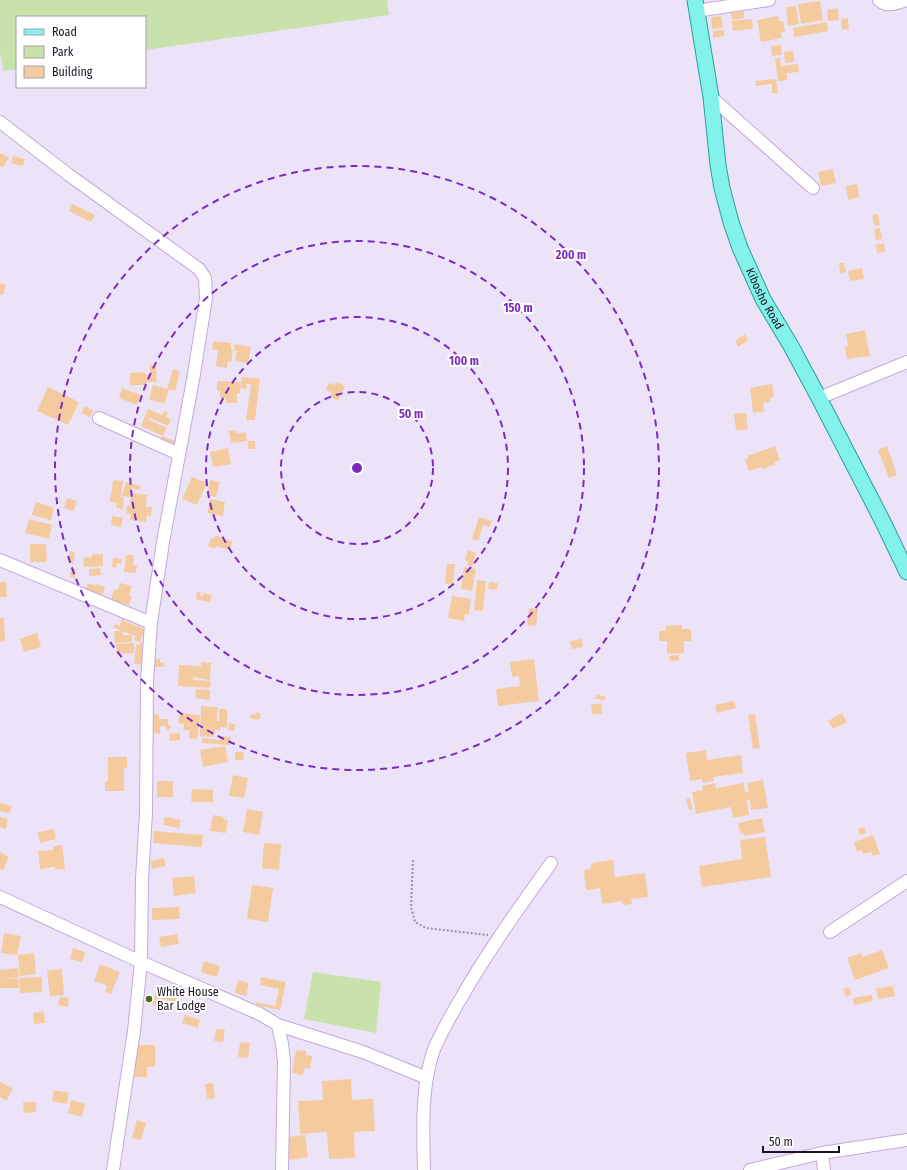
<svg xmlns="http://www.w3.org/2000/svg" width="907" height="1170" font-family="'Fira Sans Condensed',sans-serif">
<rect width="100%" height="100%" fill="#ede3f8"/>
<path fill="#c9e1ab" d="M 0,0 L 387,0 L 389,15 L 145,50 L 145,17 L 17,17 L 17,69 L 3,71 L 0,51 Z
M 313,972 L 381,982 L 376,1033 L 304,1019 Z"/>
<path fill="#f4cb9f" d="M 820,1 L 823,20 L 801,24 L 798,4 Z
M 796,6 L 799,24 L 788,26 L 786,7 Z
M 838,8 L 839,20 L 828,21 L 827,10 Z
M 744,11 L 744,18 L 732,20 L 731,13 Z
M 721,16 L 723,28 L 712,29 L 711,17 Z
M 778,16 L 779,21 L 783,21 L 785,31 L 781,32 L 782,38 L 761,42 L 757,20 Z
M 848,18 L 849,29 L 842,30 L 841,19 Z
M 752,19 L 753,29 L 733,31 L 732,21 Z
M 827,22 L 828,31 L 794,37 L 793,28 Z
M 724,30 L 724,36 L 713,38 L 713,31 Z
M 781,45 L 782,55 L 772,56 L 771,46 Z
M 793,51 L 794,62 L 785,63 L 784,52 Z
M 775,58 L 780,58 L 781,66 L 798,64 L 799,72 L 787,73 L 787,80 L 778,81 Z
M 776,79 L 778,93 L 772,93 L 772,84 L 756,86 L 755,81 Z
M 0,153 L 9,158 L 3,167 L 0,166 Z
M 13,156 L 25,159 L 23,166 L 11,163 Z
M 833,169 L 836,183 L 821,186 L 818,172 Z
M 857,184 L 859,197 L 848,200 L 846,186 Z
M 72,204 L 95,215 L 91,222 L 69,211 Z
M 878,214 L 880,225 L 874,226 L 872,215 Z
M 880,228 L 882,239 L 876,240 L 874,229 Z
M 884,243 L 885,252 L 877,253 L 876,245 Z
M 839,263 L 844,263 L 846,272 L 840,273 Z
M 862,268 L 864,279 L 850,281 L 848,271 Z
M 0,283 L 6,285 L 3,295 L 0,294 Z
M 865,330 L 870,356 L 847,359 L 845,346 L 848,346 L 846,334 Z
M 745,334 L 748,340 L 738,347 L 735,341 Z
M 213,341 L 231,343 L 231,349 L 233,350 L 231,362 L 228,361 L 227,368 L 216,366 L 218,350 L 212,350 Z
M 235,344 L 251,347 L 248,363 L 235,361 L 237,351 L 234,350 Z
M 150,365 L 156,365 L 157,382 L 146,382 L 146,385 L 130,385 L 130,373 L 144,372 L 146,375 L 150,375 Z
M 173,369 L 180,372 L 175,391 L 169,389 L 164,404 L 149,399 L 153,385 L 167,389 Z
M 242,377 L 260,379 L 255,420 L 246,420 L 251,384 L 247,384 L 246,389 L 240,388 Z
M 217,381 L 240,382 L 240,393 L 237,393 L 237,403 L 226,403 L 226,398 L 220,398 L 220,391 L 217,391 Z
M 336,382 L 345,386 L 338,401 L 330,397 L 332,393 L 326,390 L 329,383 L 334,385 Z
M 772,384 L 774,397 L 770,398 L 770,402 L 763,403 L 764,411 L 753,413 L 750,388 Z
M 48,387 L 79,402 L 68,425 L 37,411 Z
M 122,388 L 141,395 L 137,405 L 119,398 Z
M 85,406 L 93,411 L 90,417 L 81,413 Z
M 148,409 L 162,415 L 164,411 L 168,413 L 166,417 L 171,419 L 168,426 L 150,418 L 149,420 L 167,428 L 163,436 L 141,426 Z
M 746,413 L 748,429 L 736,430 L 734,414 Z
M 236,430 L 237,434 L 246,432 L 247,441 L 231,443 L 229,431 Z
M 162,436 L 178,442 L 176,449 L 160,443 Z
M 248,441 L 255,441 L 255,449 L 248,449 Z
M 775,446 L 780,460 L 774,462 L 775,465 L 762,469 L 761,467 L 749,471 L 745,460 L 748,458 L 747,456 Z
M 887,446 L 897,475 L 889,478 L 878,450 Z
M 228,448 L 231,464 L 213,467 L 210,452 Z
M 192,477 L 207,483 L 197,505 L 182,499 Z
M 113,480 L 123,481 L 121,497 L 124,498 L 123,509 L 116,508 L 117,503 L 110,502 Z
M 210,480 L 220,482 L 216,497 L 207,495 Z
M 126,482 L 141,486 L 140,490 L 132,488 L 130,497 L 122,496 Z
M 131,493 L 147,495 L 146,507 L 152,507 L 151,516 L 147,515 L 146,522 L 130,520 L 131,514 L 126,514 L 127,506 L 130,506 Z
M 67,498 L 77,501 L 74,511 L 64,508 Z
M 210,499 L 225,502 L 223,516 L 207,513 Z
M 36,502 L 54,508 L 51,520 L 32,515 Z
M 112,516 L 123,518 L 121,527 L 111,525 Z
M 479,517 L 492,521 L 490,527 L 483,525 L 478,541 L 472,539 Z
M 29,519 L 52,525 L 49,539 L 25,533 Z
M 215,535 L 233,542 L 229,550 L 216,546 L 215,549 L 208,546 L 211,538 L 214,539 Z
M 30,544 L 46,544 L 47,562 L 30,562 Z
M 468,550 L 476,553 L 472,567 L 467,565 L 468,561 L 465,560 Z
M 70,551 L 75,553 L 73,564 L 70,563 L 70,560 L 68,560 Z
M 92,554 L 103,554 L 103,566 L 84,567 L 83,558 L 92,557 Z
M 126,555 L 134,555 L 133,565 L 137,565 L 136,573 L 124,572 Z
M 113,558 L 122,559 L 121,564 L 117,563 L 116,568 L 112,567 Z
M 447,564 L 455,564 L 453,584 L 445,584 Z
M 464,567 L 476,569 L 472,591 L 461,589 Z
M 100,568 L 101,575 L 89,576 L 89,569 Z
M 71,569 L 76,569 L 75,578 L 70,577 Z
M 477,580 L 486,581 L 483,611 L 474,610 Z
M 0,582 L 6,582 L 7,597 L 0,597 Z
M 489,582 L 498,583 L 497,590 L 488,589 Z
M 88,583 L 96,586 L 96,584 L 105,587 L 102,598 L 85,592 Z
M 120,583 L 132,586 L 129,596 L 132,597 L 129,605 L 111,600 L 114,589 L 118,590 Z
M 197,592 L 201,592 L 200,596 L 203,596 L 203,593 L 212,595 L 210,602 L 196,599 Z
M 452,596 L 471,599 L 469,615 L 465,614 L 464,621 L 448,618 Z
M 529,608 L 538,609 L 536,626 L 527,625 Z
M 0,618 L 4,618 L 5,641 L 0,642 Z
M 122,618 L 124,619 L 124,621 L 145,629 L 140,642 L 134,640 L 135,636 L 123,631 L 123,635 L 132,635 L 132,642 L 115,643 L 114,631 L 122,631 L 113,627 L 115,624 L 120,626 Z
M 682,625 L 682,629 L 691,629 L 691,641 L 684,641 L 684,653 L 667,654 L 667,641 L 659,641 L 659,631 L 666,631 L 666,626 Z
M 37,633 L 41,647 L 24,652 L 20,639 Z
M 582,639 L 583,647 L 572,649 L 570,641 Z
M 140,642 L 146,643 L 142,659 L 145,659 L 144,665 L 134,664 L 136,644 L 140,645 Z
M 134,643 L 134,653 L 117,654 L 116,644 Z
M 679,655 L 679,660 L 670,661 L 669,656 Z
M 160,659 L 160,663 L 163,663 L 164,667 L 155,667 L 154,660 Z
M 534,659 L 539,701 L 498,706 L 496,689 L 520,686 L 519,676 L 512,677 L 510,662 Z
M 201,662 L 211,663 L 210,680 L 193,677 L 193,680 L 211,681 L 210,688 L 178,686 L 179,665 L 201,666 Z
M 196,689 L 210,690 L 210,700 L 195,698 Z
M 596,695 L 605,696 L 605,700 L 595,699 Z
M 734,701 L 736,708 L 717,713 L 715,705 Z
M 591,704 L 601,704 L 602,714 L 592,714 Z
M 201,706 L 218,707 L 217,721 L 219,721 L 219,709 L 227,709 L 227,728 L 220,727 L 220,730 L 215,730 L 214,737 L 200,736 Z
M 256,712 L 261,714 L 259,720 L 250,718 L 251,714 L 255,715 Z
M 180,713 L 200,715 L 197,739 L 189,738 L 190,730 L 183,730 L 184,724 L 178,723 Z
M 842,713 L 847,722 L 833,729 L 828,721 Z
M 154,714 L 159,715 L 159,719 L 168,719 L 168,725 L 171,725 L 170,730 L 166,729 L 166,726 L 160,726 L 160,734 L 153,733 Z
M 755,714 L 760,748 L 753,749 L 748,715 Z
M 229,723 L 235,724 L 234,731 L 228,730 Z
M 180,733 L 180,740 L 170,741 L 169,734 Z
M 221,736 L 231,737 L 230,745 L 202,743 L 202,738 L 220,740 Z
M 225,746 L 228,762 L 203,767 L 200,750 Z
M 706,750 L 707,760 L 741,755 L 743,773 L 713,777 L 714,781 L 703,783 L 702,779 L 690,781 L 686,753 Z
M 235,752 L 244,752 L 243,760 L 235,760 Z
M 108,757 L 127,757 L 127,768 L 124,768 L 124,791 L 105,791 L 105,782 L 108,782 Z
M 233,775 L 248,778 L 244,798 L 229,796 Z
M 763,780 L 768,808 L 751,810 L 750,800 L 747,800 L 749,815 L 733,818 L 731,807 L 696,814 L 692,792 L 703,790 L 702,786 L 715,783 L 716,788 L 744,783 L 745,792 L 749,791 L 747,783 Z
M 157,781 L 173,781 L 173,797 L 157,797 Z
M 192,789 L 213,790 L 213,802 L 191,802 Z
M 690,798 L 693,809 L 689,810 L 686,799 Z
M 0,803 L 12,806 L 10,813 L 1,811 L 0,813 Z
M 247,809 L 263,812 L 259,835 L 243,832 Z
M 213,815 L 223,817 L 223,819 L 228,820 L 226,833 L 210,831 Z
M 0,817 L 8,819 L 6,829 L 0,827 Z
M 165,817 L 181,820 L 179,828 L 163,825 Z
M 762,818 L 765,832 L 744,836 L 743,832 L 740,833 L 738,823 Z
M 864,827 L 866,833 L 860,835 L 858,829 Z
M 54,829 L 56,839 L 40,843 L 38,832 Z
M 154,831 L 203,835 L 202,847 L 153,843 Z
M 873,835 L 880,854 L 873,856 L 871,852 L 863,854 L 862,850 L 857,852 L 854,842 Z
M 765,837 L 771,877 L 702,887 L 699,866 L 742,859 L 740,840 Z
M 264,843 L 281,844 L 279,870 L 262,868 Z
M 62,845 L 65,869 L 55,870 L 55,867 L 40,869 L 38,851 L 53,850 L 53,846 Z
M 0,852 L 9,857 L 3,870 L 0,869 Z
M 164,858 L 166,866 L 152,869 L 150,861 Z
M 613,860 L 615,877 L 645,873 L 648,897 L 631,899 L 632,904 L 623,905 L 622,901 L 602,904 L 600,888 L 586,890 L 584,870 L 591,869 L 591,863 Z
M 194,876 L 196,893 L 174,896 L 172,878 Z
M 252,885 L 273,888 L 268,922 L 247,919 Z
M 179,907 L 180,919 L 152,920 L 152,908 Z
M 4,933 L 21,936 L 17,955 L 1,953 Z
M 177,934 L 179,944 L 161,947 L 159,937 Z
M 73,948 L 85,952 L 82,962 L 70,959 Z
M 882,950 L 889,968 L 855,980 L 847,958 L 861,953 L 863,957 Z
M 34,953 L 36,974 L 20,976 L 18,955 Z
M 204,961 L 220,966 L 217,977 L 201,972 Z
M 100,964 L 120,972 L 111,994 L 105,992 L 107,986 L 94,981 Z
M 18,968 L 19,977 L 2,979 L 18,978 L 19,988 L 0,988 L 0,970 Z
M 62,969 L 64,995 L 50,996 L 47,971 Z
M 42,977 L 42,992 L 20,993 L 19,978 Z
M 261,977 L 286,982 L 280,1010 L 256,1005 L 256,1002 L 275,1006 L 279,989 L 260,985 Z
M 238,980 L 249,983 L 246,996 L 235,993 Z
M 159,985 L 179,992 L 176,1003 L 165,999 L 162,1008 L 152,1005 Z
M 893,986 L 895,996 L 878,999 L 876,989 Z
M 850,988 L 851,995 L 845,996 L 844,989 Z
M 872,995 L 873,1001 L 854,1005 L 853,998 Z
M 60,997 L 69,998 L 68,1007 L 58,1005 Z
M 44,1011 L 45,1023 L 34,1024 L 33,1013 Z
M 185,1015 L 200,1020 L 198,1028 L 182,1023 Z
M 216,1029 L 225,1030 L 223,1042 L 214,1041 Z
M 240,1042 L 250,1043 L 248,1058 L 238,1057 Z
M 134,1045 L 155,1045 L 155,1067 L 147,1067 L 147,1077 L 134,1077 Z
M 296,1050 L 306,1051 L 306,1055 L 312,1056 L 310,1069 L 304,1068 L 303,1075 L 292,1073 Z
M 351,1079 L 352,1100 L 373,1099 L 375,1131 L 354,1132 L 355,1158 L 329,1159 L 327,1132 L 300,1134 L 298,1101 L 323,1100 L 322,1081 Z
M 0,1082 L 13,1089 L 6,1101 L 0,1097 Z
M 213,1083 L 215,1098 L 207,1099 L 205,1084 Z
M 54,1090 L 69,1093 L 67,1104 L 52,1101 Z
M 71,1100 L 85,1104 L 82,1117 L 68,1113 Z
M 23,1102 L 36,1102 L 36,1112 L 24,1113 Z
M 137,1120 L 146,1123 L 141,1140 L 132,1138 Z
M 305,1135 L 308,1157 L 290,1160 L 287,1137 Z"/>
<g fill="none" stroke-linecap="round" stroke-linejoin="round">
<defs>
<path id="minor" d="M 879,0 C 887,8 897,3 907,0
M 696,11 L 769,0
M 711,97 L 813,188
M 0,122 L 69,175 L 199,269 L 205,278 L 206,298 L 194,374 L 163,542 L 151,623 L 147,681 L 146,813 L 142,879 L 141,962 L 134,1031 L 113,1170
M 819,398 L 907,362
M 99,418 L 179,454
M 0,560 L 151,623
M 0,897 L 141,962 L 260,1014 L 278,1025 L 282,1044 L 284,1062 L 282,1170
M 830,932 L 907,881
M 278,1025 L 363,1052 L 427,1078
M 822,1153 L 824,1170
M 424,1170 C 423,1132 421,1088 433,1052 C 440,1034 450,1017 460,1000 C 487,952 519,908 551,863
M 750,1170 L 822,1153 L 907,1140"/>
<g id="major">
<path id="s1" d="M 695,0 L 711,97 L 718,165 L 722,188 L 731,222 L 740,248 L 763,299 L 791,346 L 819,398 L 882,520 L 907,572"/>
</g>
</defs>
<use href="#minor" stroke="#c2a9da" stroke-width="14"/>
<use href="#major" stroke="#289f9d" stroke-width="17"/>
<path stroke="#9a90a4" stroke-width="2" stroke-dasharray="2 2" stroke-linecap="butt" d="M 413,860 L 411,907 L 415,922 L 426,928 L 488,935"/>
<use href="#minor" stroke="#fff" stroke-width="12"/>
<use href="#major" stroke="#82f2eb" stroke-width="15"/>
</g>
<g fill="none" stroke="#7b2cbf" stroke-width="2" stroke-dasharray="7 5">
<circle cx="357" cy="468" r="76"/>
<circle cx="357" cy="468" r="151"/>
<circle cx="357" cy="468" r="227"/>
<circle cx="357" cy="468" r="302"/>
</g>
<circle fill="#4b681c" stroke="#fff" stroke-width="1.5" cx="149" cy="999" r="4"/>
<g text-anchor="middle" stroke-width="4" stroke-linejoin="round" paint-order="stroke">
<g font-size="12" fill="#1c1325" stroke="#fff">
<text dy="4" stroke="none"><textPath href="#s1" startOffset="309">Kibosho Road</textPath></text>
</g>
<g font-size="12" fill="#1c1325" stroke="#fff" text-anchor="start">
<text x="157" y="996">White House<tspan x="157" dy="14">Bar Lodge</tspan></text>
</g>
</g>
<circle cx="357" cy="468" r="6" fill="#7b2cbf" stroke="#fff" stroke-width="2"/>
<g font-size="12" text-anchor="middle" font-weight="bold" fill="#7b2cbf" stroke="#fff" stroke-width="4" stroke-linejoin="round" paint-order="stroke">
<text x="571" y="259">200 m</text>
<text x="518" y="312">150 m</text>
<text x="464" y="365">100 m</text>
<text x="411" y="418">50 m</text>
</g>
<rect x="16" y="16" width="130" height="72" fill="#ffffff" stroke="#a4a1a8"/>
<rect x="24" y="29" width="20" height="6" fill="#82f2eb" stroke="#a4a1a8"/>
<text x="52" y="36" font-size="12" fill="#1c1325">Road</text>
<rect x="24" y="46" width="20" height="12" fill="#c9e1ab" stroke="#a4a1a8"/>
<text x="52" y="56" font-size="12" fill="#1c1325">Park</text>
<rect x="24" y="66" width="20" height="12" fill="#f4cb9f" stroke="#a4a1a8"/>
<text x="52" y="76" font-size="12" fill="#1c1325">Building</text>
<path d="M763 1146v6h76v-6" fill="none" stroke="#1c1325" stroke-width="2"/>
<text x="769" y="1146" font-size="12" fill="#1c1325" stroke="#ffffff" stroke-width="3" paint-order="stroke">50 m</text>
</svg>
